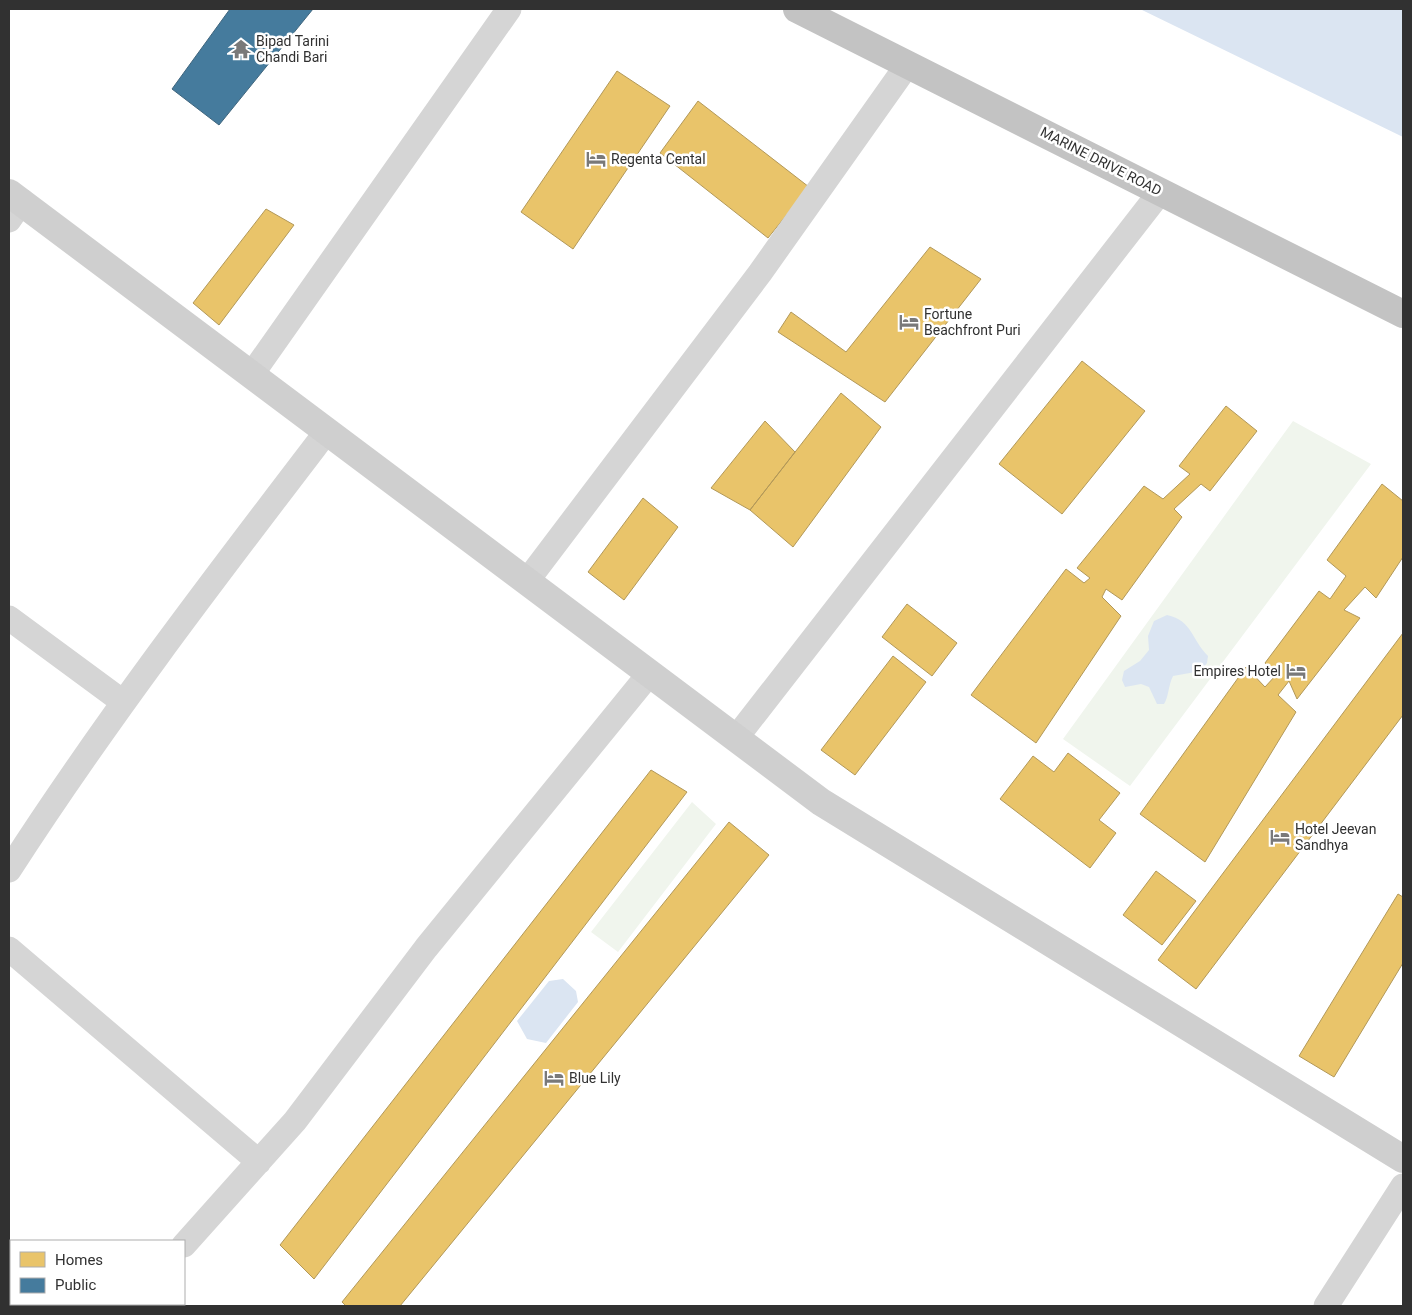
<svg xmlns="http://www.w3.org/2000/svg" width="1412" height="1315" font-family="Roboto,sans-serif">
<rect width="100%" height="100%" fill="#fff"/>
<path fill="#f0f5ed" d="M 1293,421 L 1371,464 L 1130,786 L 1063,739 Z
M 692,802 L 716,824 L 618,952 L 591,932 Z"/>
<path fill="#dbe5f2" d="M 1140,9 L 1403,9 L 1403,137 Z
M 1167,615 C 1193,621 1191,639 1208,656 L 1207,663 L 1201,671 L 1173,676 C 1168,686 1169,696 1164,704 L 1157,704 L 1149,687 L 1141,684 L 1125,687 L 1122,680 L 1124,671 L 1140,661 L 1149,650 L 1148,636 L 1154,621 Z
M 563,979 L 576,991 L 578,1002 L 546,1043 L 527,1039 L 517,1021 L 549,981 Z"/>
<path fill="#e9c46a" stroke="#b29859" d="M 617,71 L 670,106 L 573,249 L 521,212 Z
M 698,101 L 809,187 L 768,238 L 660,153 Z
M 266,209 L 294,225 L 219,325 L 193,303 Z
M 930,247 L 981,279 L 885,402 L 778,332 L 791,312 L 846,352 Z
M 1082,361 L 1145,411 L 1062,514 L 999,464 Z
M 841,393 L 881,427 L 793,547 L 750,510 Z
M 1226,406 L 1257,431 L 1210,491 L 1201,484 L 1174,509 L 1182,517 L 1122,600 L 1106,589 L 1102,597 L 1121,616 L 1036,743 L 971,695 L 1066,569 L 1084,583 L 1090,578 L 1077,568 L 1144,486 L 1163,499 L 1190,474 L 1179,466 Z
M 765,421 L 795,452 L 750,510 L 711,488 Z
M 1382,484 L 1403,501 L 1403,557 L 1376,598 L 1365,587 L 1344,610 L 1360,618 L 1297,699 L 1289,681 L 1278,695 L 1296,712 L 1205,862 L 1140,814 L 1246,667 L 1265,687 L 1276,675 L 1265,663 L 1319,591 L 1330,599 L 1346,576 L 1327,560 Z
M 643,498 L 678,527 L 624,600 L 588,572 Z
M 907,604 L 957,643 L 932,676 L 882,637 Z
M 1403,633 L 1403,715 L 1196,989 L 1158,960 Z
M 893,656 L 926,682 L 855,775 L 821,750 Z
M 1068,753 L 1120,793 L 1099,820 L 1116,833 L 1090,868 L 1000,799 L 1033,756 L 1054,772 Z
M 651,770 L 687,792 L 314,1279 L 280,1245 Z
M 729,822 L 769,855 L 400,1306 L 346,1306 L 342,1302 Z
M 1156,871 L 1196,901 L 1162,945 L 1123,915 Z
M 1398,894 L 1403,897 L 1403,963 L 1334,1077 L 1299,1056 Z"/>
<path fill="#457b9d" stroke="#3f657d" d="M 230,9 L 313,9 L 219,125 L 172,89 Z"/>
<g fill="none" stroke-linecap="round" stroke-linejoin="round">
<path stroke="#d5d5d5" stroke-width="25" d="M 9,220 L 22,201
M 252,374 L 509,9
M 527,581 L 760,273 L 908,64
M 9,618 L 123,702
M 736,738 L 1161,191
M 9,870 C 107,718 217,575 327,431
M 9,949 L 259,1162
M 184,1245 L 295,1121 L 426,948 L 650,673
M 15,1304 L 18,1306
M 127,1306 L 130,1304
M 1326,1306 L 1403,1186"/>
<path stroke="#cfcfcf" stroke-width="28" d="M 9,193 L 821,802 L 1403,1159"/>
<path stroke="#c3c3c3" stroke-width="28" d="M 797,9 L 1403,314"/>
</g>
<defs>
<symbol id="temple-bare" viewBox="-9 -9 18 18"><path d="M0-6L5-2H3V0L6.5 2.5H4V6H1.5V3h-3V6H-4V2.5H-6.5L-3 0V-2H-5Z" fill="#797979" stroke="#fff" stroke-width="2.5" paint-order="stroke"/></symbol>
<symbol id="hotel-bare" viewBox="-9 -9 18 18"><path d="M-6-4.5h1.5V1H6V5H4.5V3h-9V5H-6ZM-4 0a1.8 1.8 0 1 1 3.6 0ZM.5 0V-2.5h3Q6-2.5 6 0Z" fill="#797979" stroke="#fff" stroke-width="2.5" paint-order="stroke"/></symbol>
</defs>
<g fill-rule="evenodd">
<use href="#temple-bare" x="227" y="35" width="28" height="28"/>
<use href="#hotel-bare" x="582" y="145" width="28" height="28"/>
<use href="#hotel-bare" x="895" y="308" width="28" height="28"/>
<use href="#hotel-bare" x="1282" y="657" width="28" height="28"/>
<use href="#hotel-bare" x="1266" y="823" width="28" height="28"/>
<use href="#hotel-bare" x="540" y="1064" width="28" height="28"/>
</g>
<g text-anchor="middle" stroke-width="5" stroke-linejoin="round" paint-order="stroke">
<g font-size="14" fill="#313131" stroke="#fff" text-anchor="start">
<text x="256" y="46">Bipad Tarini<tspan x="256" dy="16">Chandi Bari</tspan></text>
<text x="611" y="164">Regenta Cental</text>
<text x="924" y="319">Fortune<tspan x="924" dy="16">Beachfront Puri</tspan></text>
<text x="1281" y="676" text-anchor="end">Empires Hotel</text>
<text x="1295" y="834">Hotel Jeevan<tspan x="1295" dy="16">Sandhya</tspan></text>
<text x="569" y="1083">Blue Lily</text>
</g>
<g font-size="14" fill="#313131" stroke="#fff">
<text transform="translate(1101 161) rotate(27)" y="5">MARINE DRIVE ROAD</text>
</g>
</g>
<rect width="1412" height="1315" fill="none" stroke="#313131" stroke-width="20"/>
<rect x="10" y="1240" width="175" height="65" fill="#ffffff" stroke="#adadad"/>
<rect x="20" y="1252" width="25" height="15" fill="#e9c46a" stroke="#adadad"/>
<text x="55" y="1265" font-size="15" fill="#313131">Homes</text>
<rect x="20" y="1278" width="25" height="15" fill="#457b9d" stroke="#adadad"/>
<text x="55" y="1290" font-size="15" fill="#313131">Public</text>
</svg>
